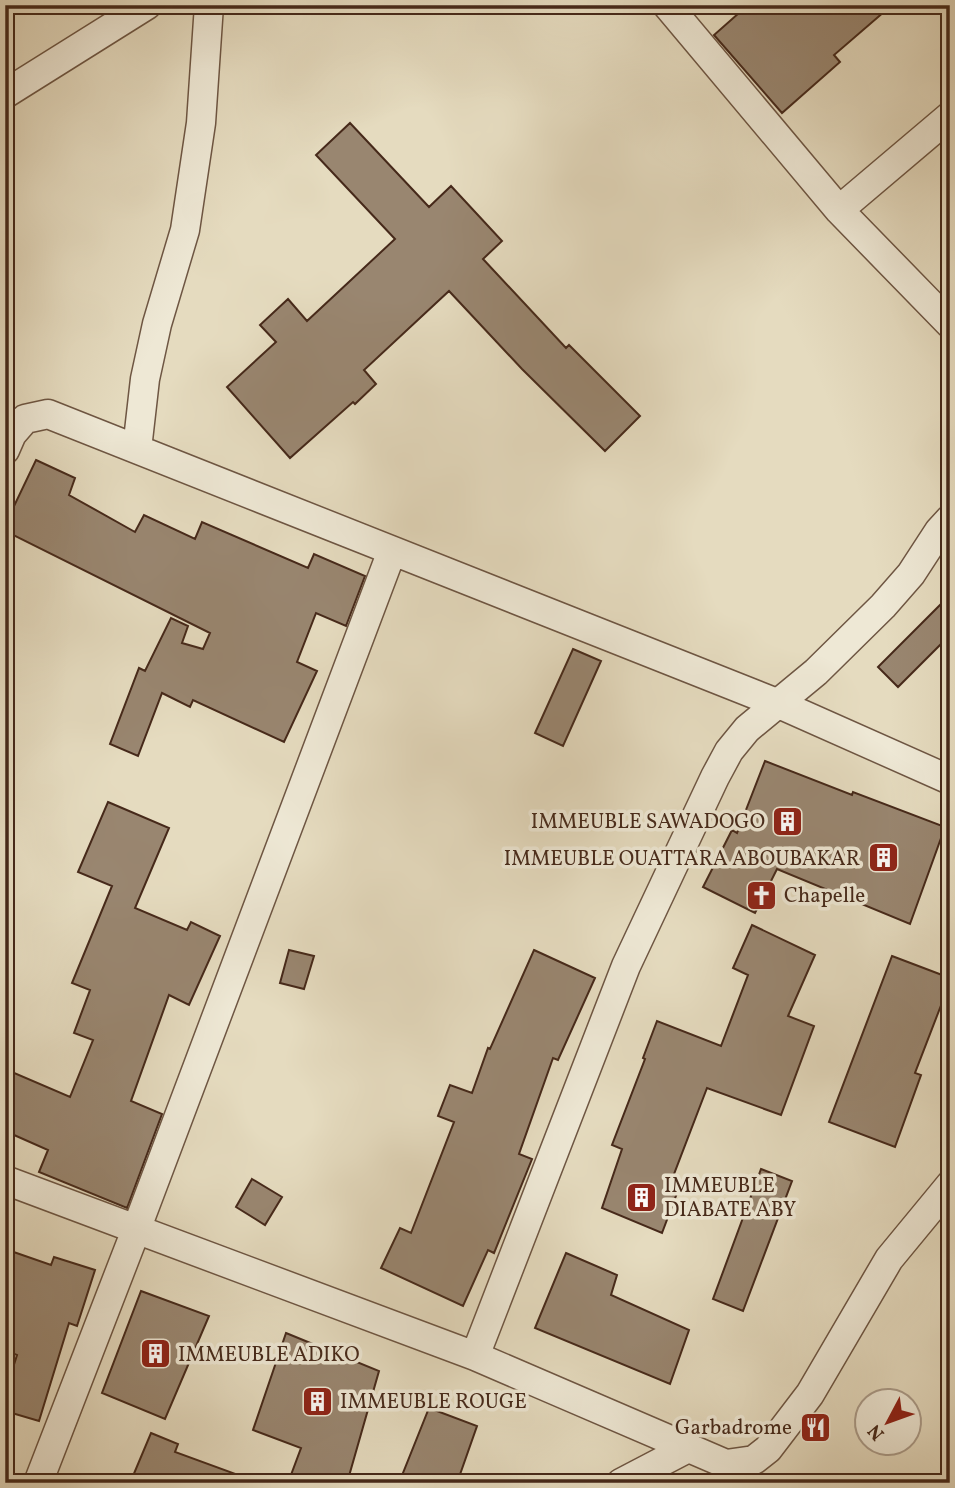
<svg xmlns="http://www.w3.org/2000/svg" width="955" height="1488" font-family="Vollkorn,serif">
<rect width="100%" height="100%" fill="#e5dbbf"/>
<filter id="stains"><feTurbulence type="fractalNoise" baseFrequency=".00286" numOctaves="4"/><feColorMatrix values="0 0 0 0 .2 0 0 0 0 .09 0 0 0 0 .02 0 0 0 .5 -.17"/></filter>
<radialGradient id="worn" r=".72"><stop offset=".6" stop-color="#630" stop-opacity="0"/><stop offset="1" stop-color="#630" stop-opacity=".3"/></radialGradient>
<path fill="#998670" stroke="#46291a" stroke-width="2" d="M 748,5 L 892,5 L 834,55 L 840,62 L 782,113 L 714,35 Z
M 350,123 L 429,207 L 451,186 L 502,241 L 483,259 L 566,348 L 569,345 L 640,416 L 605,451 L 522,369 L 449,291 L 364,370 L 376,384 L 355,404 L 353,402 L 290,458 L 227,387 L 276,342 L 260,325 L 288,299 L 307,321 L 395,239 L 316,155 Z
M 36,460 L 75,478 L 69,495 L 135,532 L 144,515 L 195,539 L 202,522 L 308,568 L 314,554 L 365,576 L 346,626 L 316,613 L 297,662 L 317,671 L 284,742 L 193,700 L 190,707 L 162,693 L 138,756 L 110,744 L 139,668 L 145,671 L 171,618 L 188,626 L 182,643 L 203,649 L 210,633 L 5,531 L 5,525 Z
M 950,595 L 950,635 L 898,687 L 878,667 Z
M 573,649 L 601,661 L 563,746 L 535,733 Z
M 765,761 L 852,795 L 853,792 L 945,827 L 910,924 L 777,869 L 755,913 L 703,887 L 732,830 L 737,833 Z
M 108,802 L 169,828 L 135,908 L 187,930 L 191,922 L 220,936 L 189,1005 L 169,995 L 131,1101 L 162,1114 L 127,1208 L 39,1172 L 48,1150 L 5,1131 L 5,1069 L 70,1097 L 93,1040 L 74,1033 L 90,990 L 72,983 L 112,886 L 78,872 Z
M 752,925 L 815,955 L 788,1016 L 814,1026 L 781,1115 L 707,1088 L 671,1182 L 680,1185 L 662,1233 L 602,1208 L 622,1149 L 612,1145 L 645,1059 L 643,1058 L 657,1021 L 721,1046 L 748,975 L 733,968 Z
M 289,950 L 314,956 L 304,989 L 280,983 Z
M 534,950 L 595,978 L 558,1060 L 553,1058 L 519,1154 L 532,1159 L 494,1253 L 488,1250 L 463,1306 L 381,1268 L 400,1228 L 411,1233 L 454,1122 L 438,1116 L 450,1085 L 472,1093 L 488,1048 L 490,1049 Z
M 892,956 L 950,978 L 950,982 L 915,1073 L 921,1075 L 895,1147 L 829,1122 Z
M 761,1169 L 792,1181 L 743,1311 L 713,1299 Z
M 252,1179 L 282,1197 L 265,1225 L 236,1207 Z
M 5,1249 L 51,1265 L 54,1257 L 95,1270 L 77,1326 L 69,1323 L 39,1421 L 5,1411 L 5,1393 L 17,1355 L 5,1350 Z
M 566,1253 L 617,1275 L 611,1295 L 689,1330 L 670,1384 L 535,1328 Z
M 141,1291 L 209,1316 L 165,1419 L 102,1393 Z
M 286,1333 L 379,1371 L 347,1483 L 288,1483 L 301,1448 L 253,1430 Z
M 429,1408 L 477,1426 L 457,1483 L 399,1483 Z
M 151,1433 L 178,1444 L 175,1452 L 252,1480 L 251,1483 L 130,1483 Z"/>
<g fill="none" stroke-linecap="round" stroke-linejoin="round">
<defs>
<path id="street" d="M 667,5 L 839,210 L 950,324
M 5,94 L 147,5
M 839,210 L 950,116
M 137,449 L 145,379 L 157,324 L 185,230 L 201,123 L 209,5
M 5,450 L 12,434 L 25,419 L 48,414 L 779,704 L 950,780
M 5,1180 L 475,1356 L 726,1464 L 754,1460 L 768,1449 L 810,1394 L 889,1259 L 950,1185
M 475,1356 L 626,966 L 715,777 L 729,751 L 747,729 L 816,672 L 883,606 L 911,574 L 939,531 L 950,519
M 38,1483 L 136,1230 L 392,551
M 621,1483 L 688,1448"/>
</defs>
<use href="#street" stroke="#6e5643" stroke-width="31"/>
<use href="#street" stroke="#eee8d5" stroke-width="28"/>
</g>
<defs>
<symbol id="building-square" viewBox="-11 -11 22 22"><rect x="-9" y="-9" width="18" height="18" rx="4" fill="#8f2418" stroke="#eee8d5"/><path d="M-4-6H4V6H1V3H-1V6H-4ZM-2.5-4.3h1.7v1.8h-1.7ZM.8-4.3h1.7v1.8H.8ZM-2.5-1h1.7V.8h-1.7ZM.8-1h1.7V.8H.8Z" fill="#fff"/></symbol>
<symbol id="church-square" viewBox="-11 -11 22 22"><rect x="-9" y="-9" width="18" height="18" rx="4" fill="#8f2418" stroke="#eee8d5"/><path d="M-1.2-6h2.4v3.5h3.3v2.4h-3.3V6h-2.4V-.1h-3.3v-2.4h3.3Z" fill="#fff"/></symbol>
<symbol id="restaurant-square" viewBox="-11 -11 22 22"><rect x="-9" y="-9" width="18" height="18" rx="4" fill="#8f2418" stroke="#eee8d5"/><path d="M-5-6h1v4h1v-4h1v4h1v-4h1v5L-1.5 .5V6h-2V.5L-5-1ZM5-6V6H3V1.5H1.5Q1.5-4 5-6Z" fill="#fff"/></symbol>
</defs>
<g fill-rule="evenodd">
<use href="#building-square" x="770" y="804" width="35" height="35"/>
<use href="#building-square" x="866" y="840" width="35" height="35"/>
<use href="#church-square" x="744" y="878" width="35" height="35"/>
<use href="#building-square" x="624" y="1180" width="35" height="35"/>
<use href="#building-square" x="138" y="1336" width="35" height="35"/>
<use href="#building-square" x="300" y="1384" width="35" height="35"/>
<use href="#restaurant-square" x="798" y="1410" width="35" height="35"/>
</g>
<g text-anchor="middle" stroke-width="7" stroke-linejoin="round" paint-order="stroke">
<g font-size="21" fill="#46291a" stroke="#eee8d5" text-anchor="start">
<text x="765" y="828" text-anchor="end">IMMEUBLE SAWADOGO</text>
<text x="860" y="865" text-anchor="end">IMMEUBLE OUATTARA ABOUBAKAR</text>
<text x="784" y="902">Chapelle</text>
<text x="664" y="1192">IMMEUBLE<tspan x="664" dy="24">DIABATE ABY</tspan></text>
<text x="178" y="1361">IMMEUBLE ADIKO</text>
<text x="340" y="1408">IMMEUBLE ROUGE</text>
<text x="792" y="1434" text-anchor="end">Garbadrome</text>
</g>
</g>
<rect width="955" height="1488" fill="none" stroke="#e5dbbf" stroke-width="28"/>
<rect x="7" y="7" width="941" height="1474" fill="none" stroke="#46291a" stroke-width="3.5"/>
<rect x="14" y="14" width="927" height="1460" fill="none" stroke="#46291a" stroke-width="2"/>
<g transform="translate(888 1422) rotate(229)"><circle r="33" fill="#eee8d5" stroke="#ab9c8a" stroke-width="2"/>
<path d="M0-5L12 26L0 18L-12 26Z" fill="#8f2418"/>
<text y="-10" font-size="19" font-weight="bold" text-anchor="middle" fill="#46291a">N</text>
</g>
<rect width="100%" height="100%" filter="url(#stains)"/>
<rect width="100%" height="100%" fill="url(#worn)"/>
</svg>
